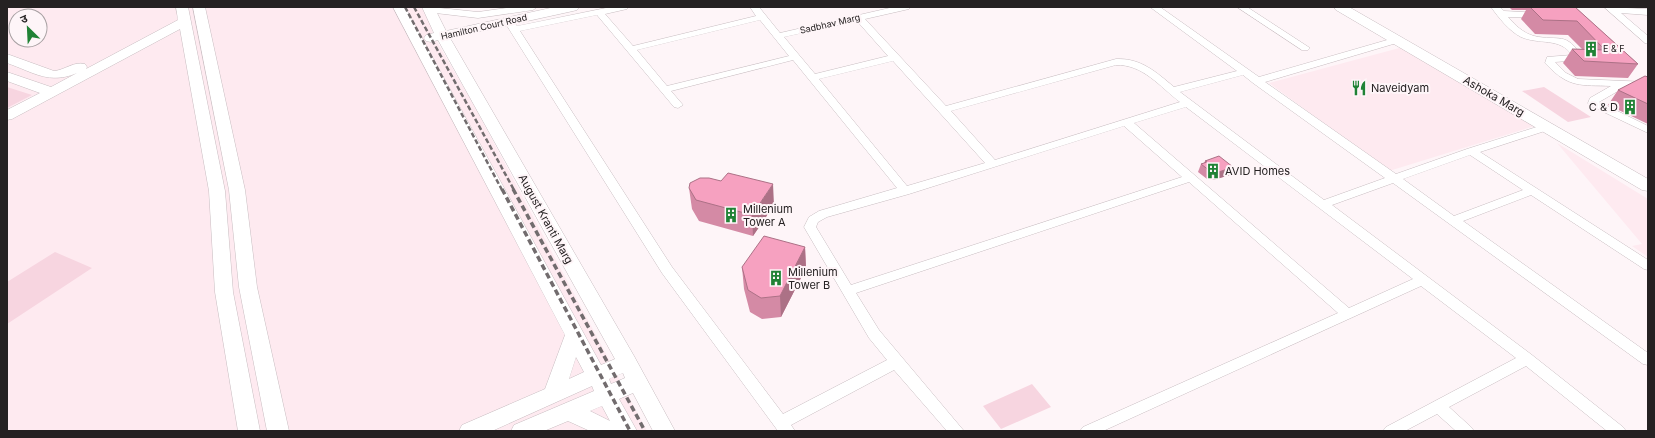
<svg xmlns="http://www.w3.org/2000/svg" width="1655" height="438" font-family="Inter,'Noto Sans Devanagari',sans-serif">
<rect width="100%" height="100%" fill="#fef5f8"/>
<path fill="#feeaf0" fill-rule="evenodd" d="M 7,7 L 426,7 L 433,35 L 471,100 L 647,431 L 7,431 ZM 16,16 L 40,16 L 40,40 L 16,40 Z
M 1403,47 L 1541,124 L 1389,171 L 1269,83 Z
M 1557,143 L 1648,199 L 1648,257 L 1632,246 L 1642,244 Z"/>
<path fill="#f7d5e0" d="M 7,87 L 32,95 L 7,108 Z
M 1544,87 L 1591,117 L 1568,122 L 1522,91 Z
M 55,252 L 92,268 L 7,324 L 7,282 Z
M 1032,384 L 1051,407 L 1001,429 L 983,406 Z"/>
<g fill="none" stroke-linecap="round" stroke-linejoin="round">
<defs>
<path id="street" d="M 430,7 L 478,12 L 514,7 L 537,7 L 533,10 L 478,18 L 427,12 L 426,10 L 427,8 Z
M 611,7 L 628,7 L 627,9 L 605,14 L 633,46 L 756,16 L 750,7 L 759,7 L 780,33 L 894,7 L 910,7 L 909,9 L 865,19 L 946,106 L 1116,59 C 1141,58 1156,72 1174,87 L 1237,71 L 1150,7 L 1160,7 L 1259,77 L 1394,38 L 1400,38 L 1402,40 L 1400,42 L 1265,82 L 1396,174 L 1467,149 L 1543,125 L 1551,125 L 1552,127 L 1551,129 L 1480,152 L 1648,260 L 1648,270 L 1644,269 L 1531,195 L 1463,221 L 1648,353 L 1648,365 L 1643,364 L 1393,183 L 1332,205 L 1532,355 L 1623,427 L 1626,431 L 1607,431 L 1526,366 L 1449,407 L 1471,427 L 1474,431 L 1456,431 L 1437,414 L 1405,431 L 1383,431 L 1386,427 L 1516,358 L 1421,286 L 1103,431 L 1080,431 L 1083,427 L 1338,313 L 1189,182 L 856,293 L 879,330 L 964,431 L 947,431 L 894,370 L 791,425 L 795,431 L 778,431 L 662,273 L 504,21 L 506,19 L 512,19 L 517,26 ZM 597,15 L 674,107 L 678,108 L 683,105 L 671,91 L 793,60 L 897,188 L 819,211 L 809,217 L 804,227 L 869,338 L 887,360 L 783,414 L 672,267 L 520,31 ZM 760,20 L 789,56 L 667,86 L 637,50 ZM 857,21 L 888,56 L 815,74 L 784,37 ZM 893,61 L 985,163 L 907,186 L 819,79 ZM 1116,65 C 1143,64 1160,87 1180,102 L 995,160 L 951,111 ZM 1243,75 L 1253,83 L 1385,178 L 1324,200 L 1180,92 ZM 1186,107 L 1413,279 L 1349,308 L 1134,123 ZM 1124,126 L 1182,177 L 851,285 L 816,227 L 818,222 L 827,217 L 909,194 ZM 1470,155 L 1523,190 L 1454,216 L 1403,179 Z
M 1237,7 L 1247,7 L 1310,48 L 1308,50 L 1302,50 Z
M 1491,7 L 1500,7 L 1504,11 L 1543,13 L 1545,15 L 1543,17 L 1540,18 L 1508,17 C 1515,25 1523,33 1534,36 C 1560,42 1565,30 1583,58 L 1581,60 L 1555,62 L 1566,73 L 1578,79 L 1648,82 L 1648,88 L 1625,87 L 1599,102 L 1648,126 L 1648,133 L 1589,105 L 1588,103 L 1590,98 L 1611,86 C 1581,85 1569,88 1547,65 L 1545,63 L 1547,57 L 1572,55 C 1560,37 1539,45 1521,37 C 1509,31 1499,18 1491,7 Z
M 1604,7 L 1648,9 L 1648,15 L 1621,13 L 1648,36 L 1648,44 L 1645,43 Z"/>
<path id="secondary" d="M 176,7 L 188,7 L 225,191 L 233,292 L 260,431 L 238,431 L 215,292 L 209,191 L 180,29 L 12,119 L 7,120 L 7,110 L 40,93 L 7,81 L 7,72 L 51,87 L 77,73 C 49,85 33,72 7,63 L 7,54 L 54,71 C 65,70 74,61 85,64 L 87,67 L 86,69 L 178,20 Z
M 193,7 L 205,7 L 245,190 L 257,287 L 289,431 L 267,431 L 239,287 L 229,190 Z
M 393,7 L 405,7 L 601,365 L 615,359 L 438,40 L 431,42 L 426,41 L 424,38 L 426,35 L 434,33 L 422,7 L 434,7 L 446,31 L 555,7 L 579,7 L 577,10 L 573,11 L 450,38 L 634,356 L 675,431 L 653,431 L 633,393 L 619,399 L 637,431 L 590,431 L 568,421 L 544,431 L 511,431 L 514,425 L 594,391 L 592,386 L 492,431 L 459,431 L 462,425 L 545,389 L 565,335 ZM 576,357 L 584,372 L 569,379 ZM 623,373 L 625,378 L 611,384 L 609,379 ZM 602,406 L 610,421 L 590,411 Z
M 1334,7 L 1349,7 L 1648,179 L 1648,191 L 1642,190 L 1336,10 Z"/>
</defs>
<use href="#street" stroke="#c8bdc1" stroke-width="1"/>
<use href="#secondary" stroke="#c8bdc1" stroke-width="1"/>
<use href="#street" fill="#fff" fill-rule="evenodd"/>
<use href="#secondary" fill="#fff" fill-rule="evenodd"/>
<path stroke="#726c6e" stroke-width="2.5" stroke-dasharray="5 2.5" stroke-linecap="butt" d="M 405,7 L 502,190
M 414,7 L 514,190"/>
<path stroke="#726c6e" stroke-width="3.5" stroke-dasharray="6 3.5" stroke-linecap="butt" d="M 502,189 L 630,431
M 513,189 L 645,431"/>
</g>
<path fill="#d48aa5" d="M 1509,7 L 1575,7 L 1638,64 L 1628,78 L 1575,76 L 1563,63 L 1572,49 L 1582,49 L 1568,35 L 1535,34 L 1521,19 L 1526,10 L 1512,10 Z
M 1648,77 L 1648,124 L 1608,105 L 1618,90 Z
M 1205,161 L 1233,167 L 1230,175 L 1213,180 L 1211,178 L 1207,179 L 1198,172 L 1201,164 L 1204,163 Z
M 689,188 L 774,205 L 753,236 L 699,221 L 692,209 Z
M 805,247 L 806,268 L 781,317 L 762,319 L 750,312 L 744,289 L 742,267 Z"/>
<path fill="#ac7186" d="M 1233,167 L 1230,175 L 1213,180 L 1216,173 Z
M 1214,170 L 1211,178 L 1207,179 L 1210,171 Z
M 773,184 L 774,205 L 753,236 L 752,215 Z
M 805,247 L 806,268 L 781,317 L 780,296 Z"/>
<path fill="#f6a1c0" stroke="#ac7186" d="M 1530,7 L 1575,7 L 1638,64 L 1584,61 L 1572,49 L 1605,50 L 1577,21 L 1543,20 Z
M 1645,76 L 1648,77 L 1648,104 L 1618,90 Z
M 1219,156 L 1233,167 L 1216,173 L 1214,170 L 1210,171 L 1201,164 L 1207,162 L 1205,161 Z
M 728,173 L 773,184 L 752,215 L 696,200 L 689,188 L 690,183 L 700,178 L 709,178 L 721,181 Z
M 764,236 L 805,247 L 780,296 L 761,298 L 748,290 L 742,267 Z"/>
<defs>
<symbol id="building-bare" viewBox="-9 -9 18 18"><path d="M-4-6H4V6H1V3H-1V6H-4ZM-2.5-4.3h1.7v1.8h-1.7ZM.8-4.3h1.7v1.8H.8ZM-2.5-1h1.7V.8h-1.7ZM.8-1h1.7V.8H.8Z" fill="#208235" stroke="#fef5f8" stroke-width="2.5" paint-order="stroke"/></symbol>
<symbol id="restaurant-bare" viewBox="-9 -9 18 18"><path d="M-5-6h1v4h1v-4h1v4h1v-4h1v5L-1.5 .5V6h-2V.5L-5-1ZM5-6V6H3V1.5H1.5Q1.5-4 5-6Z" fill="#208235" stroke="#fef5f8" stroke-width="2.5" paint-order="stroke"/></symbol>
</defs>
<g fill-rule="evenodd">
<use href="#building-bare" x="1580" y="38" width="22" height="22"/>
<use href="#restaurant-bare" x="1348" y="77" width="22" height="22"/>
<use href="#building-bare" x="1619" y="96" width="22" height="22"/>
<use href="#building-bare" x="1202" y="160" width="22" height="22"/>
<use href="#building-bare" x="720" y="204" width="22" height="22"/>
<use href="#building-bare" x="765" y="267" width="22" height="22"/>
</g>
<g text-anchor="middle" stroke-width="4" stroke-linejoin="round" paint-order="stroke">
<g font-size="9" fill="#252122" stroke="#fef5f8">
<text transform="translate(830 24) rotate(-13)" y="3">Sadbhav Marg</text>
<text transform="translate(484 27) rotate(-13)" y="3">Hamilton Court Road</text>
</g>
<g font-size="9" fill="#252122" stroke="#fef5f8" text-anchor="start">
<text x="1603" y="52">E &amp; F</text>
</g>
<g font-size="11" fill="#252122" stroke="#fef5f8" text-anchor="start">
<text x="1371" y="92">Naveidyam</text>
<text x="1618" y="111" text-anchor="end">C &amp; D</text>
<text x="1225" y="175">AVID Homes</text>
<text x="743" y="213">Millenium<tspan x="743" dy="13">Tower A</tspan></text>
<text x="788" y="276">Millenium<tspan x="788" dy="13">Tower B</tspan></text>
</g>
<g font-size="11" fill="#252122" stroke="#fef5f8">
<text transform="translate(1494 96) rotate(30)" y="4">Ashoka Marg</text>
<text transform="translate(546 219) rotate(61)" y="4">August Kranti Marg</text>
</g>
</g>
<rect width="1655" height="438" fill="none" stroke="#252122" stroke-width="16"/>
<g transform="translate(28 28) rotate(336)"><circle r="19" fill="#fef5f8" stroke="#a7a0a2"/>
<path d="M0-3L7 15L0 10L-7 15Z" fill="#208235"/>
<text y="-6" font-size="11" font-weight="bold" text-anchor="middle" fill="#252122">उ</text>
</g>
</svg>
